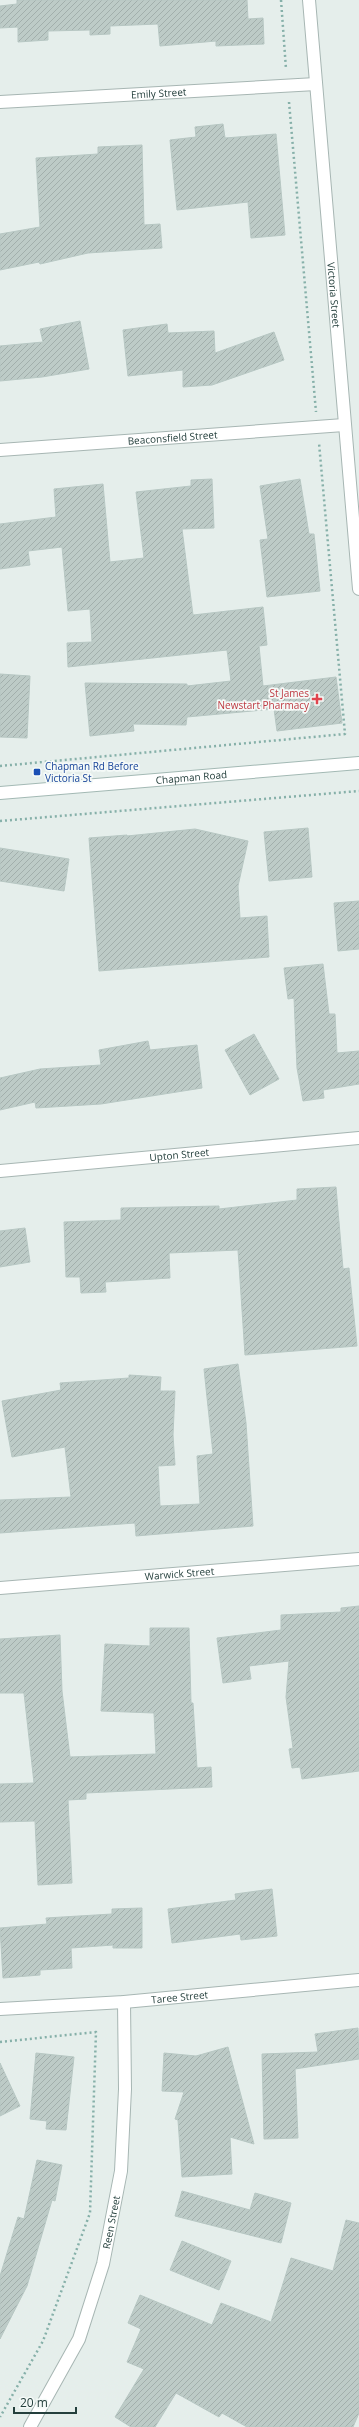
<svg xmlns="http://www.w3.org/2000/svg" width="359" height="2427" font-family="'Open Sans',sans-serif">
<defs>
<pattern id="building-hatch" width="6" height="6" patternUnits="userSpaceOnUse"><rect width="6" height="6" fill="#bdcbc7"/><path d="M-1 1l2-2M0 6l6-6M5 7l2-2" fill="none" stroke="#a2afac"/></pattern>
</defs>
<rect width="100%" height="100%" fill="#e5eeeb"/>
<path fill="url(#building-hatch)" stroke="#b7c7c3" d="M 17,0 L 247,0 L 248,19 L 263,18 L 264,44 L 216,46 L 216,41 L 160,46 L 158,24 L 110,26 L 110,34 L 90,35 L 90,30 L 48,31 L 48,40 L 18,42 L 18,27 L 0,28 L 0,6 L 17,4 Z
M 223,124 L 225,138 L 276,134 L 285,235 L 251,238 L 248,202 L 177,210 L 170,140 L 196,137 L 195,127 Z
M 142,145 L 144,225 L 160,224 L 162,248 L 88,253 L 40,264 L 39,262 L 0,270 L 0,234 L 40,227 L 36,158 L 98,154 L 98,147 Z
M 80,321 L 89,369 L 42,377 L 0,381 L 0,346 L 43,342 L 40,329 Z
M 167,324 L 168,333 L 214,331 L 215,353 L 274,332 L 284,360 L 212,385 L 183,387 L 183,370 L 128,376 L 123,330 Z
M 212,479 L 214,528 L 182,529 L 193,615 L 263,607 L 267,645 L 259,646 L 263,686 L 336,677 L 342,723 L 277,731 L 274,709 L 187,717 L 186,725 L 133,724 L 134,731 L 90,736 L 85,683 L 187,684 L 187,686 L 231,681 L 227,650 L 68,667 L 67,643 L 92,642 L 90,609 L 68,611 L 62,547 L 28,551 L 30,565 L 0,569 L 0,524 L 56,517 L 54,489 L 103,484 L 110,562 L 144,558 L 136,492 L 191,486 L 191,480 Z
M 300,479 L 309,534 L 314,534 L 320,591 L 267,597 L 260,540 L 268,539 L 260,486 Z
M 0,674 L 30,676 L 27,738 L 0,737 Z
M 308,828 L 312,877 L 269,881 L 264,832 Z
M 195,829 L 248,841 L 238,886 L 240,918 L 267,916 L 269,957 L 99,971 L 89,838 L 127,835 L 127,836 Z
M 0,848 L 69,859 L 64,891 L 0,881 Z
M 359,901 L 359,949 L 338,951 L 334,903 Z
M 323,964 L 329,1014 L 335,1014 L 337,1053 L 359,1051 L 359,1084 L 323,1090 L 324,1098 L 303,1101 L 297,1068 L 294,998 L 288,999 L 284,968 Z
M 254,1034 L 279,1079 L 250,1095 L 225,1050 Z
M 148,1041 L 150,1050 L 197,1045 L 202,1088 L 101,1104 L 36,1108 L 35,1102 L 0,1110 L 0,1078 L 40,1069 L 101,1065 L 99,1050 Z
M 336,1187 L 343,1269 L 349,1268 L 357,1346 L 245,1355 L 238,1250 L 169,1253 L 170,1278 L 105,1282 L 106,1292 L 81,1293 L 80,1277 L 66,1277 L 64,1222 L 121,1220 L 121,1208 L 219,1206 L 219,1209 L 297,1200 L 297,1189 Z
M 25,1228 L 30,1262 L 0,1267 L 0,1231 Z
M 238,1364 L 246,1423 L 253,1526 L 136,1536 L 135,1523 L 0,1533 L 0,1500 L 71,1497 L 65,1447 L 12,1457 L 2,1401 L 61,1390 L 60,1383 L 129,1378 L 129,1375 L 161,1377 L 160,1391 L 175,1391 L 173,1435 L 175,1465 L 158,1466 L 160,1506 L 200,1504 L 197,1456 L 213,1454 L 204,1369 Z
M 359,1606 L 359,1771 L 302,1779 L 300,1767 L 292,1768 L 289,1749 L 293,1748 L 286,1697 L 289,1661 L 249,1666 L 251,1679 L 223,1683 L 217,1638 L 281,1630 L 281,1615 L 341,1612 L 341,1608 Z
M 150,1628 L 189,1628 L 191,1703 L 193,1703 L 197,1768 L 211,1767 L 212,1787 L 86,1793 L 86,1799 L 68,1800 L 72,1883 L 38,1885 L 35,1821 L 0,1822 L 0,1784 L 34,1783 L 24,1693 L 0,1693 L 0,1639 L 60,1635 L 62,1691 L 70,1757 L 156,1754 L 154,1713 L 101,1711 L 105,1644 L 150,1646 Z
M 272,1889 L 277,1936 L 241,1940 L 240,1934 L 172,1943 L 168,1909 L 236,1900 L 235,1894 Z
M 142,1908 L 142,1948 L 113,1948 L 113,1945 L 71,1948 L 72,1968 L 40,1970 L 40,1975 L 3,1978 L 0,1928 L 47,1924 L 46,1918 L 112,1914 L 112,1909 Z
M 358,2028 L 359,2059 L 295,2069 L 298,2138 L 264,2139 L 262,2054 L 318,2052 L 315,2034 Z
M 228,2047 L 254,2144 L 230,2137 L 232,2174 L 182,2177 L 178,2120 L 175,2119 L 184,2092 L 162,2091 L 164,2053 L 196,2056 Z
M 36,2053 L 74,2057 L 66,2130 L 46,2129 L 47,2121 L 30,2119 Z
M 0,2063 L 20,2106 L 0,2116 Z
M 37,2160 L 62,2165 L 55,2201 L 52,2200 L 27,2286 L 0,2339 L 0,2276 L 18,2217 L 24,2219 Z
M 182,2191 L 250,2210 L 255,2193 L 291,2203 L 281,2243 L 175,2216 Z
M 346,2220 L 359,2223 L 359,2413 L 353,2427 L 247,2427 L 222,2413 L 219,2417 L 176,2393 L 155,2427 L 131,2427 L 115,2417 L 144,2369 L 127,2362 L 141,2329 L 128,2323 L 140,2295 L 212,2325 L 221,2303 L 271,2322 L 291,2258 L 333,2271 Z
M 182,2241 L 231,2261 L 219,2290 L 170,2270 Z"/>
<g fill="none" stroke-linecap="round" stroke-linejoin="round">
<defs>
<g id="street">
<path id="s1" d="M 309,0 L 359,589"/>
<path id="s2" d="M 0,102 L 316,84"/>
<path id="s3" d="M 0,450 L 344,425"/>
<path id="s4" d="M 0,1171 L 359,1138"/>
<path id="s5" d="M 0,1588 L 359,1559"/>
<path id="s6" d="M 0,2009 L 124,2002 L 359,1980"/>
<path id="s7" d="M 30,2427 L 79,2339 L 103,2264 L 121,2171 L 125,2089 L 124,2002"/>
</g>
<g id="secondary">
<path id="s8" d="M 0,793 L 359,763"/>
</g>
</defs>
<use href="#street" stroke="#a7b6b3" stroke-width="14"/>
<use href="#secondary" stroke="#a3b9b4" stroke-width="14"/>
<path stroke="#86b0a9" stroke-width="2.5" stroke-dasharray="2 3" stroke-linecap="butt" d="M 281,0 L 286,69
M 289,102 L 316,412
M 0,766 L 345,734 L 319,443
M 0,821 L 359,791
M 0,2042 L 96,2032 L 90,2213 L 43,2341 L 0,2417"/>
<use href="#street" stroke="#fff" stroke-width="12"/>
<use href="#secondary" stroke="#fff" stroke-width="12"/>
</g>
<path fill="#e0444e" stroke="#f5faf8" stroke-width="1.5" d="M315 693h4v4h4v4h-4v4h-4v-4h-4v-4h4z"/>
<rect fill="#1a4fb4" stroke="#f5faf8" stroke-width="1.5" x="33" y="768" width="8" height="8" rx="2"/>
<g text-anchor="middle" stroke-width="3.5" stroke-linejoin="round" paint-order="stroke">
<g font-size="10" fill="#243f3c" stroke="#f5faf8">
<text dy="4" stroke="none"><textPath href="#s2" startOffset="159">Emily Street</textPath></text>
<text dy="4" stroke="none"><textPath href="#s1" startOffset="296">Victoria Street</textPath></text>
<text dy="4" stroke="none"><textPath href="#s3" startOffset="173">Beaconsfield Street</textPath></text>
<text dy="4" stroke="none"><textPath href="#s8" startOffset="192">Chapman Road</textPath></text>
<text dy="4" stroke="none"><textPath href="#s4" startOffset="180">Upton Street</textPath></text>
<text dy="4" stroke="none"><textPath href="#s5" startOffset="180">Warwick Street</textPath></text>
<text dy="4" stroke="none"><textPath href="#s6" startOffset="180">Taree Street</textPath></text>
<text dy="4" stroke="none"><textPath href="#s7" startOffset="222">Reen Street</textPath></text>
</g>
<g font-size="10" fill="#be3a42" stroke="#f5faf8" text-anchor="end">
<text x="309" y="697">St James<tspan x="309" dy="12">Newstart Pharmacy</tspan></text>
</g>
<g font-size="10" fill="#164399" stroke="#f5faf8" text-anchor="start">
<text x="45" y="770">Chapman Rd Before<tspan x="45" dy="12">Victoria St</tspan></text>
</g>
</g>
<path d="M14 2407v6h62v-6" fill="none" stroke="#243f3c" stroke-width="2"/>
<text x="20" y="2407" font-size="12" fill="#243f3c" stroke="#f5faf8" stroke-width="3" paint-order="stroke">20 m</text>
</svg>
